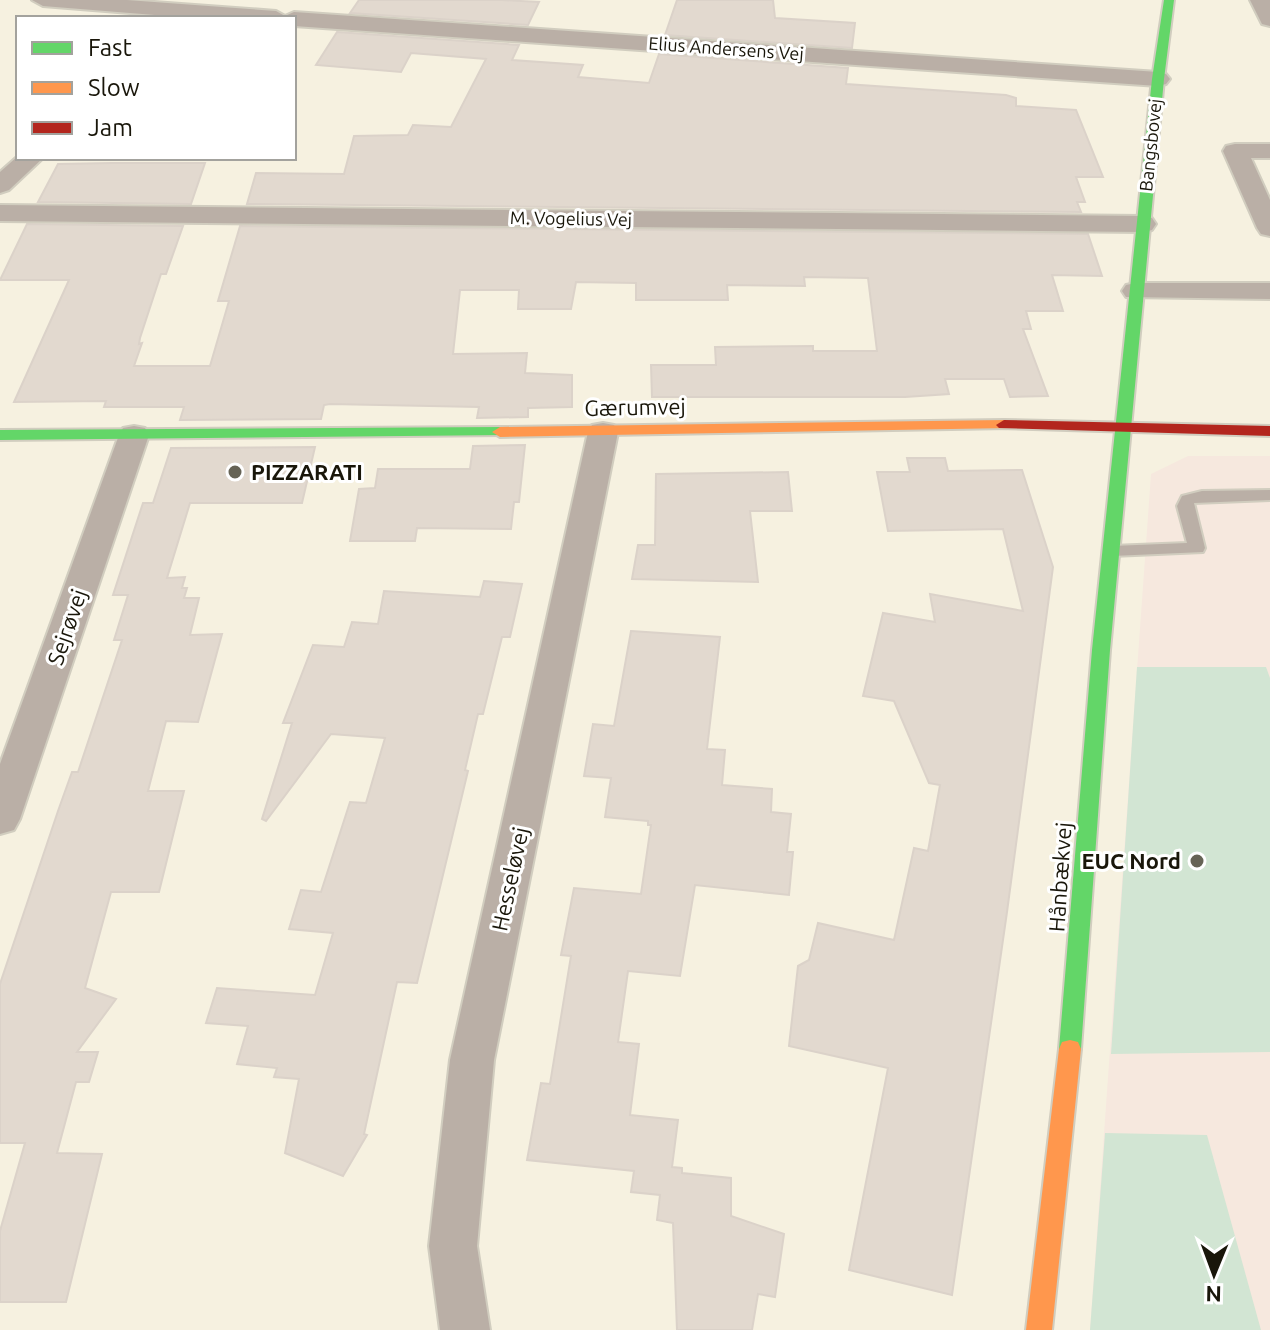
<svg xmlns="http://www.w3.org/2000/svg" width="1270" height="1330" font-family="Ubuntu,sans-serif">
<rect width="100%" height="100%" fill="#f6f1e0"/>
<path fill="#f6e8de" d="M 1188,456 L 1270,456 L 1270,1330 L 1090,1330 L 1151,474 Z"/>
<path fill="#d2e5d3" d="M 1137,667 L 1266,667 L 1270,678 L 1270,1052 L 1111,1054 Z
M 1105,1133 L 1207,1135 L 1261,1330 L 1090,1330 Z"/>
<path fill="#e2d9cf" stroke="#dbd2c9" stroke-width="2" d="M 359,0 L 502,0 L 539,2 L 528,25 L 350,13 Z
M 677,0 L 773,0 L 775,18 L 855,23 L 852,48 L 665,35 Z
M 337,32 L 519,45 L 512,60 L 583,65 L 578,77 L 649,83 L 659,54 L 848,68 L 846,84 L 1006,95 L 1016,98 L 1016,106 L 1076,110 L 1103,177 L 1076,177 L 1085,202 L 1077,202 L 1081,212 L 247,204 L 256,173 L 344,174 L 354,136 L 408,135 L 413,125 L 451,127 L 486,59 L 411,53 L 401,72 L 316,65 Z
M 112,163 L 205,163 L 191,204 L 38,202 L 58,164 Z
M 27,224 L 183,226 L 166,274 L 161,274 L 140,338 L 139,344 L 142,343 L 134,366 L 210,366 L 229,301 L 218,301 L 240,226 L 1088,234 L 1102,276 L 1052,275 L 1063,311 L 1026,311 L 1031,329 L 1023,329 L 1048,396 L 1010,397 L 1004,379 L 945,379 L 949,394 L 905,397 L 652,397 L 651,365 L 716,365 L 715,347 L 813,346 L 813,351 L 877,351 L 868,278 L 804,277 L 805,286 L 727,285 L 728,300 L 636,300 L 636,283 L 576,282 L 571,309 L 518,309 L 519,290 L 460,290 L 453,354 L 527,353 L 525,373 L 572,375 L 572,407 L 528,408 L 528,417 L 477,418 L 479,407 L 330,404 L 324,405 L 321,419 L 180,420 L 184,407 L 104,407 L 106,401 L 14,402 L 69,280 L 0,280 Z
M 525,445 L 519,502 L 514,502 L 511,529 L 417,528 L 415,541 L 350,541 L 359,489 L 375,488 L 378,469 L 470,469 L 473,446 Z
M 315,447 L 302,503 L 190,503 L 167,578 L 185,577 L 182,588 L 187,588 L 184,598 L 199,598 L 190,635 L 222,634 L 198,722 L 166,721 L 148,791 L 184,791 L 159,892 L 111,892 L 85,988 L 116,999 L 77,1052 L 98,1052 L 89,1082 L 76,1082 L 57,1153 L 102,1154 L 66,1302 L 0,1302 L 0,1231 L 25,1143 L 0,1143 L 0,984 L 58,811 L 72,772 L 78,772 L 122,640 L 114,640 L 128,595 L 113,595 L 143,503 L 153,503 L 171,448 Z
M 907,458 L 945,458 L 948,471 L 1022,470 L 1053,567 L 1007,912 L 952,1295 L 849,1270 L 888,1068 L 789,1046 L 798,966 L 809,960 L 818,923 L 894,940 L 914,848 L 928,851 L 940,785 L 929,783 L 894,701 L 863,696 L 883,613 L 935,622 L 930,594 L 1023,611 L 1003,529 L 888,531 L 877,472 L 910,472 Z
M 788,472 L 792,511 L 750,511 L 758,582 L 632,579 L 638,545 L 655,545 L 656,474 Z
M 484,581 L 522,584 L 510,637 L 502,637 L 483,714 L 478,714 L 465,770 L 468,771 L 417,983 L 397,982 L 364,1134 L 367,1135 L 343,1176 L 285,1153 L 299,1079 L 274,1077 L 277,1068 L 237,1064 L 248,1026 L 206,1023 L 217,988 L 315,995 L 333,933 L 289,929 L 301,890 L 321,892 L 350,802 L 366,803 L 385,738 L 331,734 L 266,821 L 262,819 L 292,723 L 283,723 L 313,645 L 344,647 L 352,622 L 378,624 L 384,591 L 480,597 Z
M 631,631 L 720,637 L 707,749 L 725,750 L 722,785 L 772,789 L 771,812 L 791,814 L 787,852 L 793,852 L 789,895 L 695,885 L 680,976 L 628,971 L 618,1042 L 639,1044 L 630,1115 L 678,1120 L 672,1167 L 682,1168 L 682,1173 L 731,1178 L 731,1216 L 784,1234 L 775,1297 L 758,1294 L 752,1330 L 677,1330 L 673,1223 L 657,1220 L 660,1195 L 631,1192 L 634,1171 L 527,1160 L 541,1083 L 550,1084 L 571,956 L 561,955 L 574,888 L 641,894 L 651,825 L 648,825 L 648,821 L 605,817 L 611,778 L 584,776 L 593,724 L 614,726 Z"/>
<g fill="none" stroke-linecap="round" stroke-linejoin="round">
<defs>
<path id="lane" d="M 1270,490 L 1270,500 L 1194,503 L 1205,548 L 1203,552 L 1112,556 L 1104,551 L 1112,546 L 1187,543 L 1177,506 L 1182,496 L 1202,491 Z"/>
<path id="street" d="M 32,0 L 127,0 L 276,11 L 285,16 L 294,12 L 1158,72 L 1166,74 L 1170,79 L 1166,84 L 1158,86 L 294,26 L 294,18 L 192,18 L 43,6 Z
M 1250,0 L 1270,0 L 1270,26 L 1262,24 Z
M 1235,144 L 1270,144 L 1270,158 L 1251,158 L 1270,200 L 1270,236 L 1261,234 L 1257,228 L 1223,151 L 1226,146 Z
M 18,156 L 43,158 L 9,190 L 0,193 L 0,172 Z
M 0,205 L 1143,216 L 1152,218 L 1156,224 L 1152,230 L 1143,232 L 0,221 Z
M 1136,283 L 1270,283 L 1270,299 L 1126,297 L 1122,291 L 1126,285 Z
M 603,423 L 614,425 L 618,432 L 494,1060 L 477,1246 L 490,1330 L 440,1330 L 429,1246 L 450,1060 L 588,432 L 592,425 Z
M 134,426 L 145,428 L 149,435 L 20,819 L 14,830 L 0,834 L 0,764 L 119,435 L 123,428 Z"/>
<path id="fast" d="M 1164,0 L 1174,0 L 1164,79 L 1110,650 L 1081,1049 L 1078,1056 L 1070,1058 L 1062,1056 L 1059,1049 L 1092,650 L 1152,79 Z
M 500,427 L 508,432 L 505,435 L 0,440 L 0,430 Z"/>
<path id="slow" d="M 1004,420 L 1012,425 L 1009,428 L 500,437 L 492,432 L 500,427 Z
M 1070,1040 L 1078,1042 L 1081,1049 L 1052,1330 L 1026,1330 L 1059,1049 L 1062,1042 Z"/>
<path id="jam" d="M 1004,420 L 1270,426 L 1270,436 L 999,428 L 996,425 Z"/>
</defs>
<use href="#lane" stroke="#d1cdbf" stroke-width="4"/>
<use href="#street" stroke="#d1cdbf" stroke-width="4"/>
<use href="#fast" stroke="#d1cdbf" stroke-width="4"/>
<use href="#slow" stroke="#d1cdbf" stroke-width="4"/>
<use href="#jam" stroke="#d1cdbf" stroke-width="4"/>
<use href="#lane" fill="#baafa6" fill-rule="evenodd"/>
<use href="#street" fill="#baafa6" fill-rule="evenodd"/>
<use href="#fast" fill="#63d668" fill-rule="evenodd"/>
<use href="#slow" fill="#ff974d" fill-rule="evenodd"/>
<use href="#jam" fill="#b3261e" fill-rule="evenodd"/>
</g>
<g fill="#666355" stroke="#fff" stroke-width="3">
<circle cx="235" cy="472" r="8"/>
<circle cx="1197" cy="861" r="8"/>
</g>
<g text-anchor="middle" stroke-width="6" stroke-linejoin="round" paint-order="stroke">
<g font-size="18" fill="#19160a" stroke="#fff">
<text transform="translate(726 49) rotate(4)" y="6">Elius Andersens Vej</text>
<text transform="translate(1151 145) rotate(-84)" y="6">Bangsbovej</text>
<text transform="translate(571 219) rotate(1)" y="6">M. Vogelius Vej</text>
</g>
<g font-size="22" fill="#19160a" stroke="#fff">
<text transform="translate(635 407) rotate(-1)" y="8">Gærumvej</text>
<text transform="translate(67 627) rotate(-71)" y="8">Sejrøvej</text>
<text transform="translate(1060 877) rotate(-86)" y="8">Hånbækvej</text>
<text transform="translate(510 879) rotate(-78)" y="8">Hesseløvej</text>
</g>
<g font-size="22" font-weight="bold" fill="#19160a" stroke="#fff" text-anchor="start">
<text x="251" y="480">PIZZARATI</text>
<text x="1181" y="869" text-anchor="end">EUC Nord</text>
</g>
</g>
<rect x="16" y="16" width="280" height="144" fill="#ffffff" stroke="#a3a29d" stroke-width="2"/>
<rect x="32" y="42" width="40" height="12" fill="#63d668" stroke="#a3a29d" stroke-width="2"/>
<text x="88" y="56" font-size="24" fill="#19160a">Fast</text>
<rect x="32" y="82" width="40" height="12" fill="#ff974d" stroke="#a3a29d" stroke-width="2"/>
<text x="88" y="96" font-size="24" fill="#19160a">Slow</text>
<rect x="32" y="122" width="40" height="12" fill="#b3261e" stroke="#a3a29d" stroke-width="2"/>
<text x="88" y="136" font-size="24" fill="#19160a">Jam</text>
<g transform="translate(1214 1274) rotate(181)" stroke="#ffffff" stroke-width="6" paint-order="stroke">
<path d="M0-6L14 30L0 20L-14 30Z" fill="#19160a"/>
<text y="-12" font-size="22" font-weight="bold" text-anchor="middle" fill="#19160a">N</text>
</g>
</svg>
